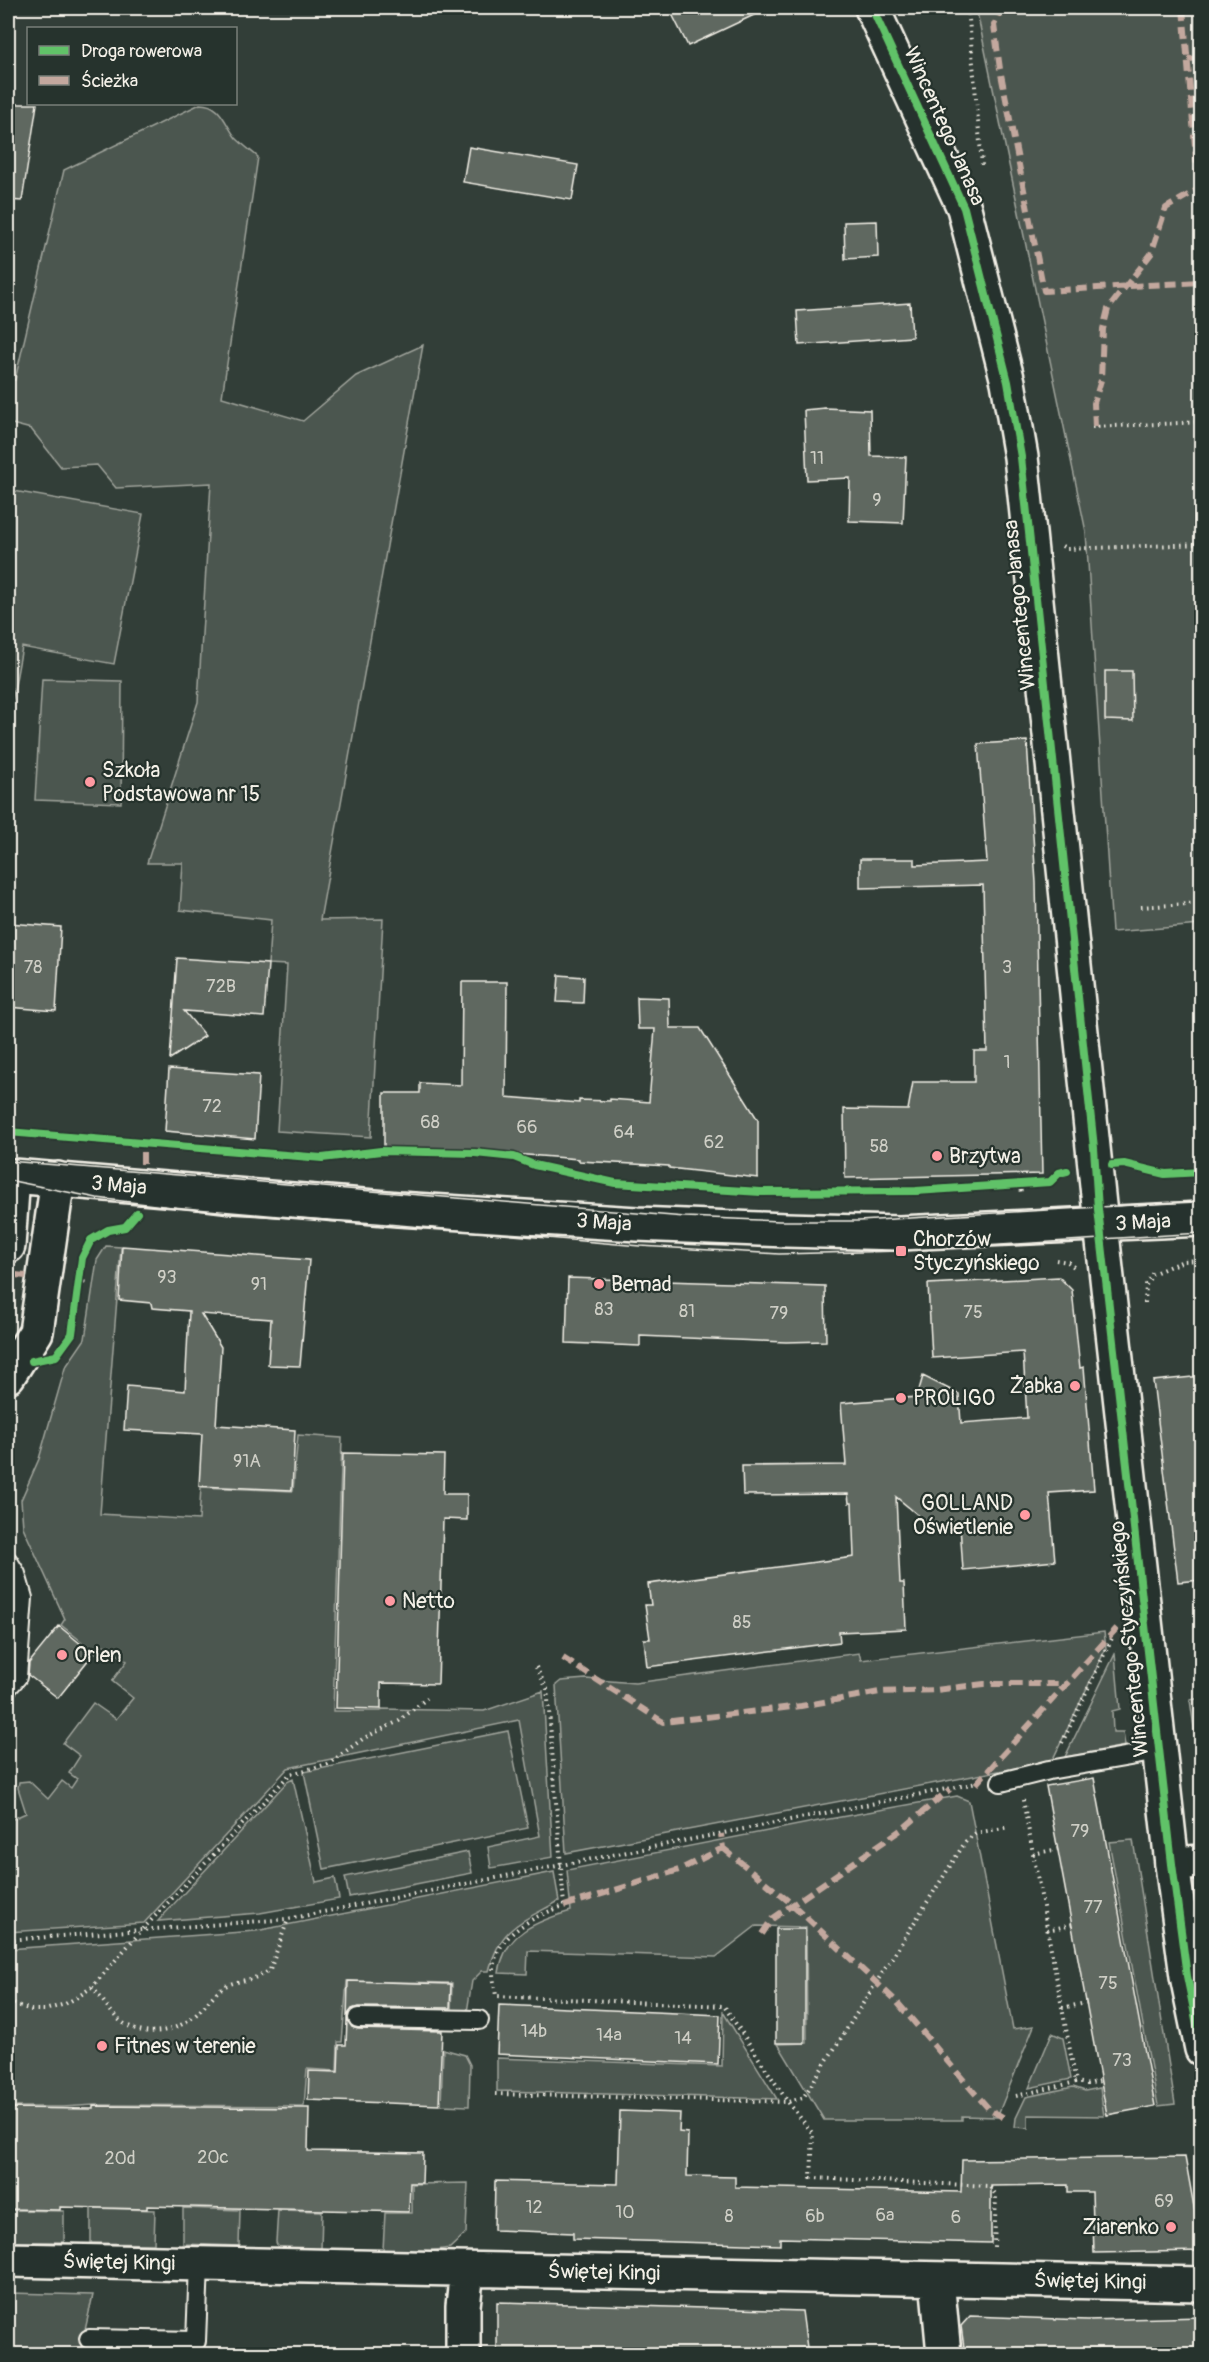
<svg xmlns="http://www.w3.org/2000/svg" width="1209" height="2362" font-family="Pangolin,sans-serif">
<rect width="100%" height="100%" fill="#323e38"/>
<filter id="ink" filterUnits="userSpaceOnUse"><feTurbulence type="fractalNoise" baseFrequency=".0167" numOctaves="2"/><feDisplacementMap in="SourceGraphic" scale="12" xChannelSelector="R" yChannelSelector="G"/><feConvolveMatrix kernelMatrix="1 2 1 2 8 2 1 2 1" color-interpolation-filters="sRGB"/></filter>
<g filter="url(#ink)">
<path fill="#4c564f" stroke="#a0a49c" stroke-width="1.5" d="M 983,8 L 1201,8 L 1201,925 L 1112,932 L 1086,532 L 977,12 Z
M 200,104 C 222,104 225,125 236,138 C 243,145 251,151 258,157 L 222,397 L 303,421 L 356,376 L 423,345 L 320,920 L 383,919 L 371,1137 L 277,1131 L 287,965 L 268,964 L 271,920 L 180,910 L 183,863 L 147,863 L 198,702 L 211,483 L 116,488 L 97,465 L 61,467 L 31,429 L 8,423 L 8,380 L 15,380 L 64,170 Z
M 8,490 L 143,514 L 114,664 L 22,647 L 8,724 Z
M 42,679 L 122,681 L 121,803 L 35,800 Z
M 106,1246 L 121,1247 L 100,1514 L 199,1520 L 201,1487 L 293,1491 L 298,1435 L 342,1438 L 333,1711 L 381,1711 L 382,1709 L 484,1711 L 543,1691 L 553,1857 L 491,1868 L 488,1847 L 540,1836 L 519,1720 L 288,1768 L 144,1923 L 8,1932 L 8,1821 L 26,1813 L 18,1788 L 19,1782 L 29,1781 L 48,1799 L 62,1781 L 71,1788 L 77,1779 L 69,1773 L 80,1756 L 63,1743 L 93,1703 L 116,1719 L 133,1698 L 112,1681 L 127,1661 L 102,1644 L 96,1653 L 61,1625 L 65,1619 L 23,1527 L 21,1500 L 39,1459 L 65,1368 L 85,1339 L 97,1260 Z
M 1104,1632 L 1106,1648 L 1052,1761 L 566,1853 L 556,1685 L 561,1681 L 586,1679 L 635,1683 L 859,1653 L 861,1660 Z
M 1115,1654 L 1120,1709 L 1112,1711 L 1113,1732 L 1123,1732 L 1125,1746 L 1065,1757 Z
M 1201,1698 L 1202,1698 L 1201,1775 L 1190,1700 Z
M 508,1731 L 528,1828 L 324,1869 L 304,1772 Z
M 293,1779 L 316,1882 L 335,1878 L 339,1899 L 260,1913 L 158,1921 L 287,1782 Z
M 957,1796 L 969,1801 L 1013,2029 L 1034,2026 L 997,2117 L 962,2116 L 962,2120 L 824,2120 L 778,2044 L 807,2043 L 806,1927 L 756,1926 L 716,1957 L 528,1951 L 527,1974 L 499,1973 C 504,1933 537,1921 571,1911 L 567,1870 L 824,1820 Z
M 1133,1840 L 1175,2104 L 1158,2106 L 1109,1842 Z
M 468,1852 L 472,1873 L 349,1897 L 345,1877 Z
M 554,1872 L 559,1901 C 522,1922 500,1926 489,1971 L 482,1971 L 472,1981 L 467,2012 L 451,2012 L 452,1983 L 347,1981 L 342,2042 L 338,2042 L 337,2071 L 307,2069 L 304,2106 L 95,2105 L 63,2107 L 8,2107 L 8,1949 L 256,1931 Z
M 723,2012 L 777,2099 L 497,2091 L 497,2058 L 722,2066 Z
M 1052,2033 L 1063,2038 L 1071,2079 L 1029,2088 Z
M 443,2049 L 465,2055 L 470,2065 L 469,2106 L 441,2105 Z
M 1073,2087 L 1085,2091 L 1100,2088 L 1104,2116 L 1028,2115 L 1028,2128 L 1015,2127 L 1016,2118 L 1026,2097 Z
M 468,2183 L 466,2233 L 450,2248 L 430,2251 L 383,2250 L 385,2213 L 412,2213 L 412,2184 Z
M 91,2208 L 155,2210 L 154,2244 L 91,2243 Z
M 183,2208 L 240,2210 L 239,2246 L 183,2244 Z
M 8,2210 L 64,2211 L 64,2242 L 8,2242 Z
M 278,2210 L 322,2211 L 321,2249 L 278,2248 L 276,2242 Z
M 8,2293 L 93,2295 L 80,2352 L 163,2353 L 163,2354 L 15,2354 L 8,2352 Z"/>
<path fill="#5f6861" stroke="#f4f1e8" stroke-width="1.5" d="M 669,8 L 769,8 L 688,46 Z
M 8,104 L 37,104 L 22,201 L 8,200 Z
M 469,147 L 578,165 L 572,200 L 463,182 Z
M 877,221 L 878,257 L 845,259 L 844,222 Z
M 910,303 L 912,337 L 799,345 L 797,311 Z
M 825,408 L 870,410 L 871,456 L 906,457 L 903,523 L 849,521 L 850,478 L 807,480 L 804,410 Z
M 1105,671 L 1132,671 L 1133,721 L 1105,720 Z
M 1027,741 L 1036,883 L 1042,1174 L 845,1178 L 844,1109 L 908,1110 L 913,1082 L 974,1082 L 974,1051 L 987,1051 L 983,885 L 860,888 L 860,859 L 915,859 L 915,865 L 987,862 L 978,744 Z
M 8,923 L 61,927 L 56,1011 L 8,1007 Z
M 177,958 L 268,964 L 264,1017 L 184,1011 L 205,1036 L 170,1059 Z
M 559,975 L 584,977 L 583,1003 L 557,1002 Z
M 462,982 L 507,982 L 506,1097 L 579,1103 L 579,1100 L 610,1101 L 610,1099 L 649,1102 L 655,1029 L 638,1029 L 637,997 L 669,998 L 670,1028 L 700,1028 L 758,1120 L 758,1178 L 669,1168 L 669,1166 L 579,1161 L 579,1159 L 475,1151 L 384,1149 L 384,1093 L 420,1093 L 420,1083 L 461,1085 Z
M 169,1069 L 259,1075 L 255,1139 L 165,1131 Z
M 122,1246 L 309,1260 L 300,1366 L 268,1365 L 271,1319 L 201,1314 L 221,1347 L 216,1425 L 295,1430 L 292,1490 L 199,1486 L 202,1434 L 124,1430 L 127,1386 L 185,1391 L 189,1311 L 152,1308 L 151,1303 L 119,1300 Z
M 1059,1277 L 1072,1290 L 1080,1368 L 1084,1367 L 1094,1490 L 1049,1493 L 1055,1561 L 963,1570 L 960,1526 L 935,1529 L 896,1497 L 900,1583 L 904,1583 L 906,1629 L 839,1632 L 840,1642 L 647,1667 L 644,1639 L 650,1639 L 645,1605 L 651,1605 L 648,1584 L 854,1557 L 852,1503 L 849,1503 L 848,1494 L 743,1495 L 742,1466 L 846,1465 L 841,1403 L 917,1397 L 923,1376 L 959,1394 L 961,1423 L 1027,1418 L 1023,1352 L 932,1358 L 928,1284 Z
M 568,1278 L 825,1286 L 826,1341 L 786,1342 L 640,1336 L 640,1346 L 566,1343 Z
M 1202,1376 L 1202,1580 L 1178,1582 L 1153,1381 Z
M 343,1453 L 444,1455 L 443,1494 L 467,1494 L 467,1520 L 443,1519 L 438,1684 L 381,1683 L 381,1709 L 336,1708 Z
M 59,1626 L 93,1654 L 58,1698 L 28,1675 L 29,1663 Z
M 1094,1778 L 1155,2106 L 1107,2115 L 1046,1786 Z
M 776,1929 L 805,1929 L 805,2043 L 776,2043 Z
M 348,1981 L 451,1984 L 450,2008 L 358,2007 L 352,2009 L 347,2017 Z
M 499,2005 L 720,2015 L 718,2064 L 497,2054 Z
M 347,2019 L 352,2027 L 358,2029 L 442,2031 L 439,2105 L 308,2100 L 309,2071 L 338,2072 L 339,2045 L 346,2045 Z
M 93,2106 L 309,2108 L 308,2151 L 423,2153 L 422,2183 L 410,2183 L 409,2212 L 147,2206 L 147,2209 L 60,2207 L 60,2210 L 8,2209 L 8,2108 L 93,2109 Z
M 620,2111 L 680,2113 L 679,2132 L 688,2133 L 687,2176 L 735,2177 L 735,2187 L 961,2192 L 962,2160 L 1185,2157 L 1202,2251 L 1094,2253 L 1092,2192 L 1068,2192 L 1068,2185 L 991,2186 L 991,2243 L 780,2238 L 780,2245 L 676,2242 L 573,2239 L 573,2233 L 494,2230 L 495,2181 L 618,2184 Z
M 497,2302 L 802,2311 L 808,2355 L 497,2355 Z
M 970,2316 L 1087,2320 L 1202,2317 L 1202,2355 L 965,2355 L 961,2326 Z"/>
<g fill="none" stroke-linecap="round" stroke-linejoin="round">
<defs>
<path id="lane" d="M 8,1561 L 16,1574 L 23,1598 L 17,1677 L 8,1687
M 1001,1782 L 1049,1770 L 1159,1751
M 358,2018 L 479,2020
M 89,2339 L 196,2341 L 199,2264"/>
<path id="street" d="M 872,8 L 964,208 L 1008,382 L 1021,457 L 1029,533 L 1101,1224
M 1172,1864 L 1202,1862
M 8,2260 L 1202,2284
M 937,2279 L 944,2354
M 463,2354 L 463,2306 L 467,2270"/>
<path id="secondary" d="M 1101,1224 L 1172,1864 L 1187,1976 L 1202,2049"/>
<path id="primary" d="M 8,1246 L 13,1176 L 398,1209 L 637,1224 L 786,1230 L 899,1233 L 1202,1219
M 8,1376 L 36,1332 L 58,1179"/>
</defs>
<use href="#lane" stroke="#f4f1e8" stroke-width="22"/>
<use href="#street" stroke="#f4f1e8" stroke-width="38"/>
<use href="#secondary" stroke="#f4f1e8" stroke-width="38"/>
<use href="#primary" stroke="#f4f1e8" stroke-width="38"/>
<path stroke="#f4f1e8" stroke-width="4" stroke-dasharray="1.5 4.5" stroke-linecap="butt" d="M 968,8 L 982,165
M 1092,427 L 1202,422
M 1062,546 L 1067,549 L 1202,544
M 1141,907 L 1202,903
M 1020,1184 L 1021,1195
M 1056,1260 L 1068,1262 L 1074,1267
M 78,1281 L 88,1283
M 1145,1303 L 1146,1285 L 1152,1274 L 1183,1261 L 1202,1260
M 536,1667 L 547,1689 L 549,1710 L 564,1906 C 534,1916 494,1935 493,1972 C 493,1980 495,1988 496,1996 L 724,2006 L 788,2102 L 813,2134 L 811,2178 L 989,2186 L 996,2195 L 994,2247
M 1062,1743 L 1113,1636
M 1023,1800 L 1076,2082
M 1033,1854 L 1058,1849
M 1047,1930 L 1072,1925
M 8,1940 L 288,1919 L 977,1783
M 92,1987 C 100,1996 107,2007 115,2016 C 136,2038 170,2035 192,2018 C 204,2009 210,1997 222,1988 C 236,1979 254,1982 270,1970 L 288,1919
M 8,2002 L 31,2010 L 45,2010 L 65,2004 L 79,1996 L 92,1987 L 141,1931 L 290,1774 L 328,1764 L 364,1738 L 399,1721 L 427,1698
M 1062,2008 L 1086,2003
M 495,2094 L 788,2102 L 803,2098 L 966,1841 L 976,1833 L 1009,1827
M 1016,2096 L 1076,2082 L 1087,2084 L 1100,2081"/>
<use href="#lane" stroke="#26332d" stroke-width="18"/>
<use href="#street" stroke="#26332d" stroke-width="33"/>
<use href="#secondary" stroke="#26332d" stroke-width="33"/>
<use href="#primary" stroke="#26332d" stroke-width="33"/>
<path stroke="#f4f1e8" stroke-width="1.5" d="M 8,1161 L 685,1217 L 780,1221 L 859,1221 L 1202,1201
M 8,1180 L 97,1198 L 229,1214 L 375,1223 L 640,1246 L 779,1254 L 901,1251 L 1202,1233"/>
<path stroke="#c3a89e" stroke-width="6" stroke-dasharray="12 6" stroke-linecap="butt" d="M 1006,8 L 1001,11 L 994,25 L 1000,69 L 1044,291 L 1202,282
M 1183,8 L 1202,226
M 1188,59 L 1202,58
M 1095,427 L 1094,403 L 1101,380 L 1103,329 L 1108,309 L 1151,254 L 1166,208 L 1202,187
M 143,1164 L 143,1143
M 15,1275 L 26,1276
M 563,1658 L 663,1722 L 801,1706 L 880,1692 L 936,1690 L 984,1684 L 1068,1684
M 976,1784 L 1117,1628
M 723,1848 L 792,1904 L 897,2002 L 972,2090 L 989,2109 L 1006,2119
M 564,1906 L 679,1870 L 723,1848 L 721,1834
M 762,1934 L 772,1919 L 905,1827 L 950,1789"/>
<defs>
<path id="cycleway" d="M 872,8 L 964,208 L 1008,382 L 1021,457 L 1094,1148 L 1098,1209 L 1172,1864 L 1187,1976 L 1202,2049
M 8,1132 L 322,1158 L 381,1151 L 475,1153 L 514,1157 L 534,1165 L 615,1183 L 761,1192 L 916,1191 L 1050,1182 L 1059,1173 L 1067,1171
M 1112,1165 L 1124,1164 L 1165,1174 L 1202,1172
M 32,1361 L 56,1356 L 72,1334 L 82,1258 L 91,1240 L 108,1230 L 125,1227 L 137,1213"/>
</defs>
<use href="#cycleway" stroke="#26332d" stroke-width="11"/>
<use href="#cycleway" stroke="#61c268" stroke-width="8"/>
</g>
</g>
<g fill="#ff9aa2" stroke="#26332d" stroke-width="2">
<circle cx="90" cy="782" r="6"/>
<circle cx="937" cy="1156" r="6"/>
<rect x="895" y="1245" width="12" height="12" rx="3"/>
<circle cx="599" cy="1284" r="6"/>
<circle cx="1075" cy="1386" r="6"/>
<circle cx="901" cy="1398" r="6"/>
<circle cx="1025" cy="1515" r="6"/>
<circle cx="390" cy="1601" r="6"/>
<circle cx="62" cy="1655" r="6"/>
<circle cx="102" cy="2046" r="6"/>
<circle cx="1171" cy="2227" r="6"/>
</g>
<g text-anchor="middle" stroke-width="4.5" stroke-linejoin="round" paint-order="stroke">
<g font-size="18" fill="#cfcfc6">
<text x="817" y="464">11</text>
<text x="877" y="506">9</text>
<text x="33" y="973">78</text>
<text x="1007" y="973">3</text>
<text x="221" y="992">72B</text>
<text x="1007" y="1068">1</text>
<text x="212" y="1112">72</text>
<text x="430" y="1128">68</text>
<text x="527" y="1133">66</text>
<text x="624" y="1138">64</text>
<text x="714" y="1148">62</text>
<text x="879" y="1152">58</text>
<text x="167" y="1283">93</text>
<text x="259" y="1290">91</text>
<text x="604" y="1315">83</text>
<text x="687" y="1317">81</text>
<text x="973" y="1318">75</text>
<text x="779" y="1319">79</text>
<text x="247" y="1467">91A</text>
<text x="742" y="1628">85</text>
<text x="1080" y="1837">79</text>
<text x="1093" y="1913">77</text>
<text x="1108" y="1989">75</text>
<text x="534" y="2037">14b</text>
<text x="609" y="2041">14a</text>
<text x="683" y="2044">14</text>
<text x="1122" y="2066">73</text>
<text x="213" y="2163">20c</text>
<text x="120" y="2164">20d</text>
<text x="1164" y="2207">69</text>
<text x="534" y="2213">12</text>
<text x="625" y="2218">10</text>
<text x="885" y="2221">6a</text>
<text x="729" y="2222">8</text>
<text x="815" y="2222">6b</text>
<text x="956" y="2223">6</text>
</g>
<g font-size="21" fill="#f4f1e8" stroke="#26332d">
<text transform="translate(945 126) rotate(66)" y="7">Wincentego Janasa</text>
<text transform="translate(1019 605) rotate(-96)" y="7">Wincentego Janasa</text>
<text transform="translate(119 1185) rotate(5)" y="7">3 Maja</text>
<text transform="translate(604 1222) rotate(4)" y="7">3 Maja</text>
<text transform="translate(1143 1222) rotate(-3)" y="7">3 Maja</text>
<text transform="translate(1129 1639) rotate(-96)" y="7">Wincentego Styczyńskiego</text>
<text transform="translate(119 2262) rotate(1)" y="7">Świętej Kingi</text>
<text transform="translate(604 2272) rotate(1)" y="7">Świętej Kingi</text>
<text transform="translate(1090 2281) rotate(1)" y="7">Świętej Kingi</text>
</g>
<g font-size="21" fill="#f4f1e8" stroke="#26332d" text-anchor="start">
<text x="102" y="777">Szkoła<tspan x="102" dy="24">Podstawowa nr 15</tspan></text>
<text x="949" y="1163">Brzytwa</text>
<text x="913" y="1246">Chorzów<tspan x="913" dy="24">Styczyńskiego</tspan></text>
<text x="611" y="1291">Bemad</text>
<text x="1063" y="1393" text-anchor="end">Żabka</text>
<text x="913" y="1405">PROLIGO</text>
<text x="1013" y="1510" text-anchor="end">GOLLAND<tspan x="1013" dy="24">Oświetlenie</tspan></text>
<text x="402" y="1608">Netto</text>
<text x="74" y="1662">Orlen</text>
<text x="114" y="2053">Fitnes w terenie</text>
<text x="1159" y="2234" text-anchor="end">Ziarenko</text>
</g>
</g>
<rect width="1209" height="2362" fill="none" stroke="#26332d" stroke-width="30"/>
<rect x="15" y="15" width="1179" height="2332" fill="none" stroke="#f4f1e8" stroke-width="2" filter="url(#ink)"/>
<rect x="27" y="27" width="210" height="78" fill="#26332d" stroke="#787f78" stroke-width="1.5"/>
<rect x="39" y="46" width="30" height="9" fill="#61c268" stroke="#787f78" stroke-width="1.5"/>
<text x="81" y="57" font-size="18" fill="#f4f1e8">Droga rowerowa</text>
<rect x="39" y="76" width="30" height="9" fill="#c3a89e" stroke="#787f78" stroke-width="1.5"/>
<text x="81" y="87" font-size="18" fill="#f4f1e8">Ścieżka</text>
</svg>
